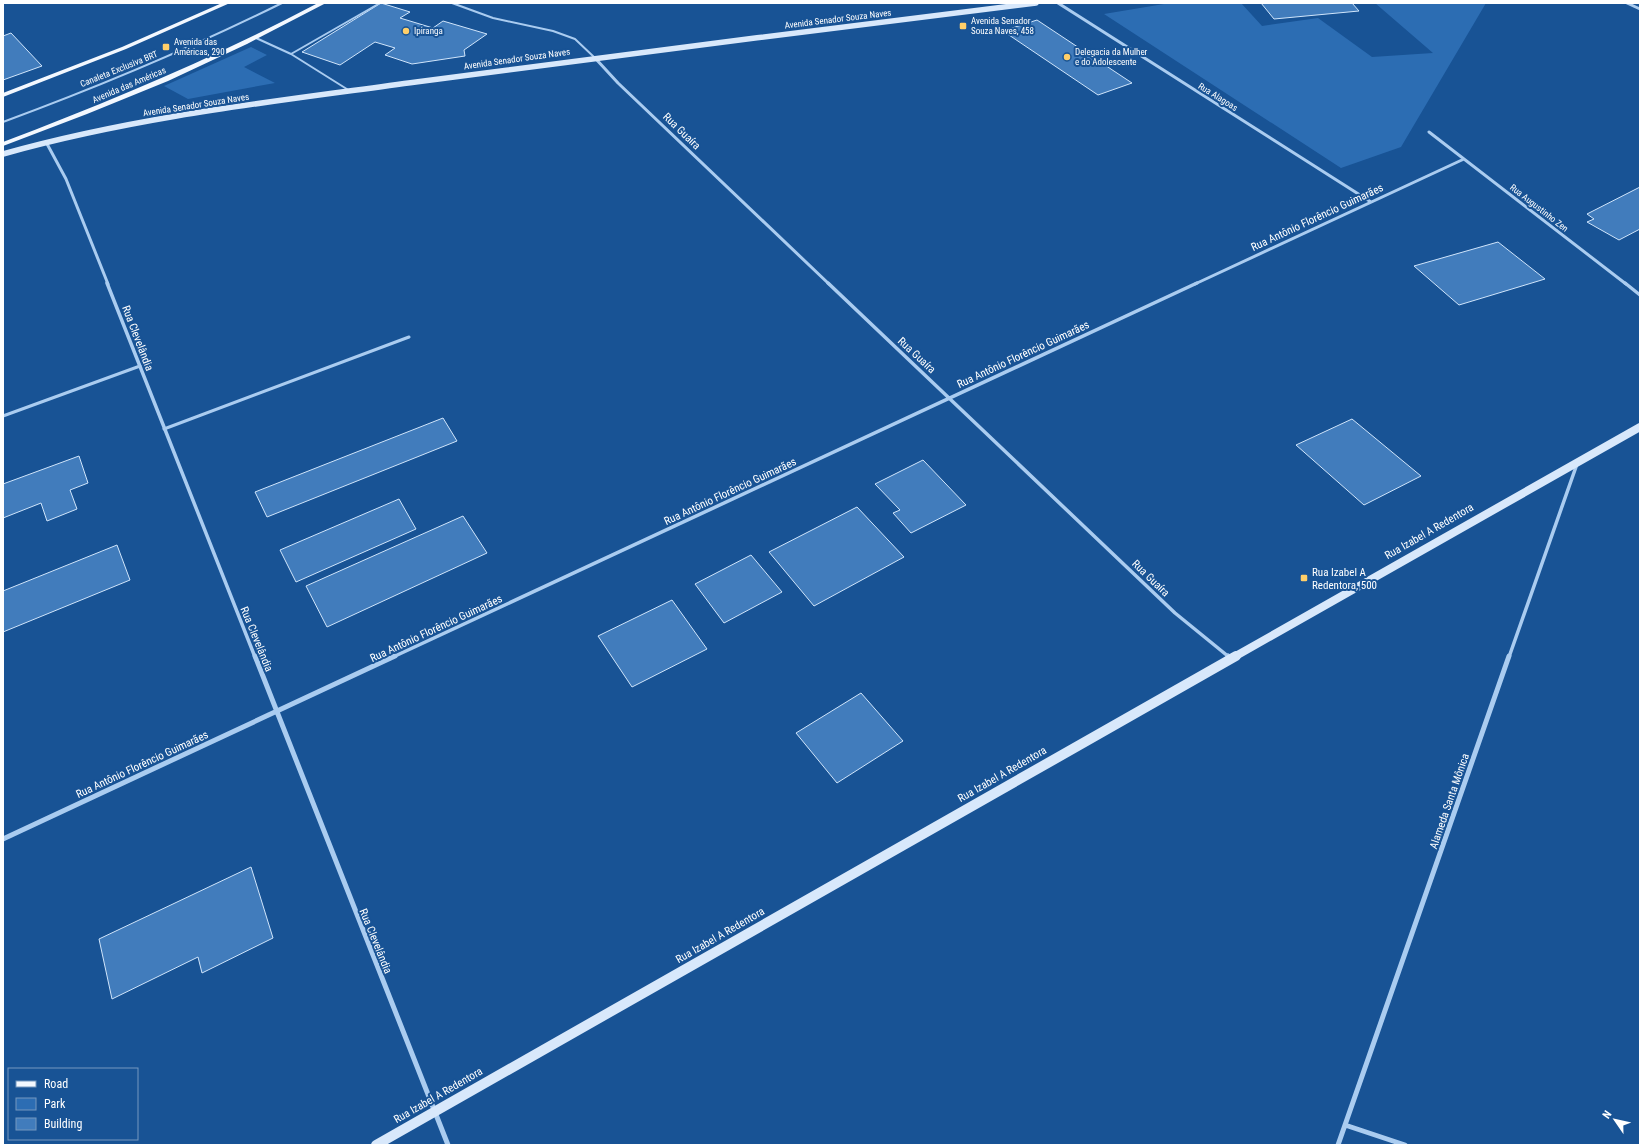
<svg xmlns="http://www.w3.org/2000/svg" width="1643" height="1148" font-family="'Roboto Condensed',sans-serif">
<rect width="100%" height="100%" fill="#185395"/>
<path fill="#2c6db3" d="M 1170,3 L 1241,3 L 1262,26 L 1318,18 L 1372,57 L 1433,53 L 1375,3 L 1486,3 L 1401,147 L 1341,168 L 1104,14 Z
M 251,47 L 267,55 L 244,67 L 275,83 L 188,99 L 164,86 Z"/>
<path fill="#417cbc" stroke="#d0e5fb" d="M 381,3 L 410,12 L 400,18 L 433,28 L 443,21 L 487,34 L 464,50 L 465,56 L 412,64 L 385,55 L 395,48 L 375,42 L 340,65 L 302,52 Z
M 1261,3 L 1352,3 L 1359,11 L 1274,19 Z
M 1037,20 L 1132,83 L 1098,95 L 1003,31 Z
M 11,33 L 42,66 L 3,80 L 3,36 Z
M 1640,187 L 1640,229 L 1619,240 L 1587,222 L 1594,219 L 1587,214 Z
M 1498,242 L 1545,279 L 1459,305 L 1414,266 Z
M 443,418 L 457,441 L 267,517 L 255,492 Z
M 1352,419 L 1421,476 L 1364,505 L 1296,445 Z
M 79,456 L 88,483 L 70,490 L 77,509 L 47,521 L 41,503 L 3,518 L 3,484 Z
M 923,460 L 966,505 L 911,533 L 893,513 L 900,510 L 875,484 Z
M 399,499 L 416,529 L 296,582 L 280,550 Z
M 857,507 L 904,557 L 814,606 L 769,552 Z
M 463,516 L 487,553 L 327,627 L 306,586 Z
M 117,545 L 130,580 L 3,632 L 3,591 Z
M 751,555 L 782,592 L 724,623 L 695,584 Z
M 672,600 L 707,649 L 632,687 L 598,636 Z
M 861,693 L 903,741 L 837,783 L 796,733 Z
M 251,867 L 273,938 L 202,973 L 198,957 L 112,999 L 99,939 Z"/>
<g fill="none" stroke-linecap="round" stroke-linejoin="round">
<path stroke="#aaccf0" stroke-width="2" d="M 452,3 L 493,18 L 553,31 L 575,39 L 595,58
M 256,38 L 291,54 L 350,91
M 291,54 L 380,3
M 3,122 C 98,87 191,48 282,3"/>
<path stroke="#aaccf0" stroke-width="3" d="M 3,416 L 140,366
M 164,429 L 409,337"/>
<path stroke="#aaccf0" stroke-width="3" d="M 1058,3 L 1371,202
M 1627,3 L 1640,9
M 595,58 L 618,83 L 829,284
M 1429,132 L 1626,284
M 46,142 L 66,179 L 108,284
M 1195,284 L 1464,159"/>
<path stroke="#aaccf0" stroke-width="3.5" d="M 107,283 L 255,657
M 828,283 L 1175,613 L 1229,657
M 1625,283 L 1640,295
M 393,657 L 1197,283
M 1509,657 L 1577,464"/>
<path stroke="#aaccf0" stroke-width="5" d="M 255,656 L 448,1145
M 1228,656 L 1231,659
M 3,839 L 395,656
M 1345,1125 L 1405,1145
M 1338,1145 L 1509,656"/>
<path stroke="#d8e8fb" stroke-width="5.5" d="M 3,154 C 138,116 278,101 416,82 C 623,54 829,29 1036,3"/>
<path stroke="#d8e8fb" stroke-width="8" d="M 1234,657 L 1640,427"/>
<path stroke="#d8e8fb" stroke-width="10" d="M 376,1145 L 1236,656"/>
<path fill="#f3f8ff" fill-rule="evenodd" d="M 222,3 L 230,3 L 126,49 L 3,97 L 3,93 L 122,47 Z
M 318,3 L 326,3 L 247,44 L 168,81 L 87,114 L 3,146 L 3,142 C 111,101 216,57 318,3 Z"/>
</g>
<g fill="#ffcf69" stroke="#185395" stroke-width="1.5">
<rect x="959" y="22" width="8" height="8" rx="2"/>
<circle cx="406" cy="31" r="4"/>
<rect x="162" y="43" width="8" height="8" rx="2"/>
<circle cx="1067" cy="57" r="4"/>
<rect x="1300" y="574" width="8" height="8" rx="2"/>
</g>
<g text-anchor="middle" stroke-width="4" stroke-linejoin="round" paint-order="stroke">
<g font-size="9" fill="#fff" stroke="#185395">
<text transform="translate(838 19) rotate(-7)" y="3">Avenida Senador Souza Naves</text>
<text transform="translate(517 59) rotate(-8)" y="3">Avenida Senador Souza Naves</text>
<text transform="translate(119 69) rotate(-22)" y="3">Canaleta Exclusiva BRT</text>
<text transform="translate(129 85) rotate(-23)" y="3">Avenida das Américas</text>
<text transform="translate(1218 97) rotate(32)" y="3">Rua Alagoas</text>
<text transform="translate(196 105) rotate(-9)" y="3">Avenida Senador Souza Naves</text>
<text transform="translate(1539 208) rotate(38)" y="3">Rua Augustinho Zen</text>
</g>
<g font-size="9" fill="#fff" stroke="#185395" text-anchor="start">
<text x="971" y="24">Avenida Senador<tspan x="971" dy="10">Souza Naves, 458</tspan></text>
<text x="414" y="34">Ipiranga</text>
<text x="174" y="45">Avenida das<tspan x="174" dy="10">Américas, 290</tspan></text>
<text x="1075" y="55">Delegacia da Mulher<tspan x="1075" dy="10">e do Adolescente</tspan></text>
</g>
<g font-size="11" fill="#fff" stroke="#185395">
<text transform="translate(682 131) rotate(44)" y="4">Rua Guaíra</text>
<text transform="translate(1317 217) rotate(-25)" y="4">Rua Antônio Florêncio Guimarães</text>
<text transform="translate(138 338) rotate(69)" y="4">Rua Clevelândia</text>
<text transform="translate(1023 354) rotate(-25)" y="4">Rua Antônio Florêncio Guimarães</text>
<text transform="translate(917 355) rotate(43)" y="4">Rua Guaíra</text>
<text transform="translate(730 491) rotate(-25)" y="4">Rua Antônio Florêncio Guimarães</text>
<text transform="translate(1429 531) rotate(-30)" y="4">Rua Izabel A Redentora</text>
<text transform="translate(1151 578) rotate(44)" y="4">Rua Guaíra</text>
<text transform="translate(436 628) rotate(-25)" y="4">Rua Antônio Florêncio Guimarães</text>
<text transform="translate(257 639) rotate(68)" y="4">Rua Clevelândia</text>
<text transform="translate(142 764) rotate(-25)" y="4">Rua Antônio Florêncio Guimarães</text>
<text transform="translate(1002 774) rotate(-30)" y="4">Rua Izabel A Redentora</text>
<text transform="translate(1449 801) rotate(-71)" y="4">Alameda Santa Mônica</text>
<text transform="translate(720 935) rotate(-30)" y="4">Rua Izabel A Redentora</text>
<text transform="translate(376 941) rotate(68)" y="4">Rua Clevelândia</text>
<text transform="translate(438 1095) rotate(-30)" y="4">Rua Izabel A Redentora</text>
</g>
<g font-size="11" fill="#fff" stroke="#185395" text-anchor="start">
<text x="1312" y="576">Rua Izabel A<tspan x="1312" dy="13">Redentora, 500</tspan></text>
</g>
</g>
<rect width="1643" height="1148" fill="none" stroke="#ffffff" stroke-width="8"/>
<rect x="8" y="1068" width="130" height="72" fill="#185395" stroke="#7498bf"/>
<rect x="16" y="1081" width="20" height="6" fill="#f3f8ff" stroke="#7498bf"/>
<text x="44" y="1088" font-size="12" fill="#ffffff">Road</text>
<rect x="16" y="1098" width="20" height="12" fill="#2c6db3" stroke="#7498bf"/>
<text x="44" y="1108" font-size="12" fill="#ffffff">Park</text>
<rect x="16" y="1118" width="20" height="12" fill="#417cbc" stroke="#7498bf"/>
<text x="44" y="1128" font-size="12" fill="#ffffff">Building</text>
<g transform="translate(1615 1120) rotate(304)" stroke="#185395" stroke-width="3" paint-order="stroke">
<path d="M0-3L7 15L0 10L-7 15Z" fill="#ffffff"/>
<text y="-6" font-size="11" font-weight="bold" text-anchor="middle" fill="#ffffff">N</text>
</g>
</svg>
